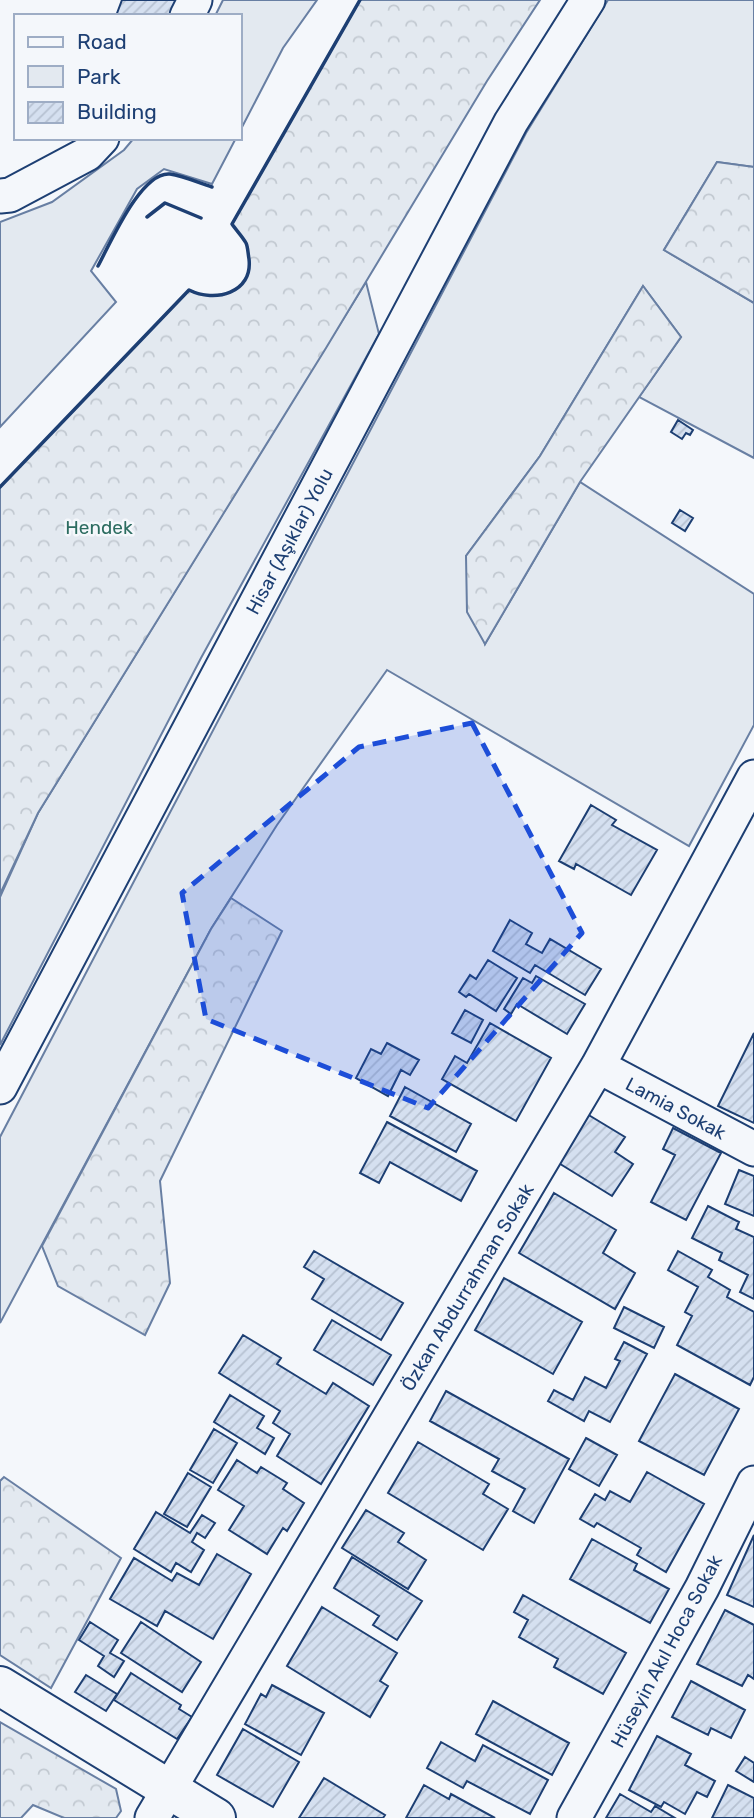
<svg xmlns="http://www.w3.org/2000/svg" width="754" height="1818" font-family="Rubik,sans-serif">
<defs>
<pattern id="forest-crowns" width="20" height="18" patternUnits="userSpaceOnUse" patternTransform="scale(1.75)"><rect width="20" height="18" fill="#e3e9f0"/><path d="M2 6a3 3 0 1 1 6 0M12 15a3 3 0 1 1 6 0" fill="none" stroke="#c2c9d1"/></pattern>
<pattern id="building-hatch" width="6" height="6" patternUnits="userSpaceOnUse" patternTransform="scale(1.75)"><rect width="6" height="6" fill="#d5e0f0"/><path d="M-1 1l2-2M0 6l6-6M5 7l2-2" fill="none" stroke="#b6c1d1"/></pattern>
</defs>
<rect width="100%" height="100%" fill="#f4f7fb"/>
<path fill="#e3e9f0" stroke="#687fa3" stroke-width="2" d="M 223,0 L 317,0 L 283,48 L 240,131 L 240,16 L 215,16 Z
M 608,0 L 754,0 L 754,167 L 717,162 L 664,250 L 754,303 L 754,458 L 639,397 L 681,337 L 643,286 L 540,456 L 466,556 L 485,644 L 580,482 L 754,594 L 754,725 L 689,846 L 387,670 L 277,825 L 211,929 L 0,1323 L 0,1137 L 526,133 Z
M 134,138 L 236,138 L 212,184 L 164,169 L 137,189 L 91,271 L 116,302 L 0,427 L 0,222 L 52,202 L 124,150 Z
M 366,282 L 379,334 L 201,658 L 0,1045 L 0,897 L 38,813 Z"/>
<path fill="url(#forest-crowns)" stroke="#687fa3" stroke-width="2" d="M 360,0 L 540,0 L 487,81 L 326,348 L 38,813 L 0,894 L 0,487 L 189,290 C 215,303 253,293 249,259 C 248,254 248,247 246,243 C 242,236 236,230 232,224 Z
M 717,162 L 754,167 L 754,303 L 664,250 Z
M 643,286 L 681,337 L 580,482 L 485,644 L 467,612 L 466,556 L 540,456 Z
M 231,898 L 282,931 L 160,1181 L 170,1283 L 145,1335 L 58,1286 L 42,1246 L 211,929 Z
M 4,1477 L 121,1558 L 51,1688 L 0,1655 L 0,1481 Z
M 0,1722 L 116,1789 L 121,1811 L 116,1818 L 64,1818 L 33,1805 L 21,1818 L 0,1818 Z"/>
<path fill="url(#building-hatch)" stroke="#1d3f73" stroke-width="2" d="M 122,0 L 184,0 L 178,16 L 116,16 Z
M 678,420 L 693,430 L 690,435 L 686,433 L 682,439 L 671,432 Z
M 680,510 L 693,518 L 685,531 L 672,523 Z
M 591,805 L 616,820 L 612,825 L 657,850 L 631,895 L 576,864 L 574,869 L 559,861 Z
M 510,920 L 532,933 L 526,944 L 542,953 L 550,939 L 601,969 L 585,995 L 535,965 L 530,973 L 493,951 Z
M 488,960 L 517,978 L 496,1011 L 469,994 L 466,997 L 459,992 L 470,975 L 476,979 Z
M 536,976 L 585,1004 L 567,1034 L 517,1004 L 511,1014 L 504,1009 L 523,978 L 532,983 Z
M 465,1010 L 483,1020 L 471,1043 L 452,1033 Z
M 490,1023 L 551,1058 L 516,1121 L 442,1079 L 455,1056 L 467,1063 Z
M 754,1033 L 754,1123 L 718,1106 Z
M 387,1043 L 419,1060 L 410,1075 L 401,1070 L 388,1096 L 356,1078 L 371,1049 L 381,1054 Z
M 405,1087 L 471,1124 L 456,1152 L 390,1116 Z
M 587,1114 L 625,1137 L 615,1152 L 633,1164 L 612,1196 L 557,1162 Z
M 387,1122 L 477,1171 L 461,1201 L 390,1162 L 379,1183 L 360,1173 Z
M 673,1128 L 721,1153 L 686,1220 L 651,1202 L 675,1155 L 663,1149 Z
M 739,1170 L 754,1176 L 754,1216 L 725,1204 Z
M 554,1193 L 616,1230 L 603,1253 L 635,1273 L 615,1309 L 519,1253 Z
M 708,1206 L 739,1222 L 736,1229 L 754,1237 L 754,1299 L 740,1292 L 748,1275 L 719,1260 L 722,1253 L 692,1238 Z
M 314,1251 L 403,1303 L 381,1340 L 312,1299 L 324,1279 L 304,1267 Z
M 678,1251 L 712,1270 L 708,1277 L 730,1290 L 727,1297 L 754,1312 L 754,1377 L 750,1385 L 677,1345 L 692,1316 L 685,1312 L 698,1287 L 668,1270 Z
M 504,1278 L 582,1322 L 553,1374 L 475,1330 Z
M 624,1307 L 664,1327 L 654,1348 L 614,1328 Z
M 332,1320 L 391,1355 L 373,1385 L 314,1350 Z
M 243,1335 L 281,1358 L 277,1364 L 326,1394 L 333,1383 L 369,1406 L 321,1484 L 277,1456 L 290,1434 L 273,1423 L 280,1411 L 219,1373 Z
M 624,1342 L 647,1354 L 610,1422 L 589,1411 L 584,1421 L 548,1401 L 554,1390 L 573,1400 L 585,1377 L 606,1388 L 620,1361 L 615,1359 Z
M 675,1374 L 739,1409 L 704,1475 L 639,1441 Z
M 446,1391 L 569,1459 L 534,1523 L 513,1511 L 525,1489 L 492,1471 L 499,1459 L 430,1421 Z
M 230,1395 L 264,1416 L 257,1428 L 274,1438 L 265,1454 L 214,1422 Z
M 214,1429 L 237,1443 L 213,1483 L 190,1470 Z
M 586,1438 L 617,1455 L 599,1486 L 569,1469 Z
M 418,1442 L 489,1484 L 483,1494 L 508,1509 L 483,1550 L 388,1493 Z
M 237,1460 L 257,1473 L 261,1467 L 287,1483 L 283,1489 L 304,1503 L 287,1531 L 283,1528 L 267,1554 L 229,1530 L 244,1506 L 218,1490 Z
M 647,1472 L 704,1504 L 666,1572 L 637,1555 L 641,1548 L 597,1523 L 594,1527 L 580,1519 L 595,1494 L 605,1500 L 610,1491 L 630,1502 Z
M 188,1473 L 211,1487 L 187,1527 L 164,1514 Z
M 366,1510 L 404,1533 L 398,1542 L 426,1560 L 408,1589 L 342,1548 Z
M 156,1512 L 190,1533 L 202,1515 L 215,1523 L 205,1538 L 197,1533 L 192,1542 L 204,1550 L 191,1572 L 176,1563 L 171,1572 L 134,1549 Z
M 754,1535 L 754,1607 L 727,1595 Z
M 592,1539 L 637,1564 L 634,1570 L 669,1589 L 650,1623 L 570,1579 Z
M 217,1554 L 251,1574 L 213,1639 L 165,1611 L 157,1626 L 110,1599 L 134,1558 L 172,1581 L 177,1573 L 199,1585 Z
M 352,1557 L 422,1601 L 397,1640 L 373,1625 L 379,1616 L 334,1588 Z
M 523,1595 L 626,1653 L 603,1694 L 554,1667 L 558,1659 L 519,1637 L 528,1620 L 514,1612 Z
M 322,1607 L 397,1653 L 380,1681 L 388,1686 L 370,1717 L 287,1666 Z
M 725,1610 L 754,1625 L 754,1679 L 748,1675 L 742,1686 L 697,1664 Z
M 90,1622 L 118,1640 L 110,1653 L 124,1661 L 114,1677 L 98,1666 L 104,1656 L 79,1640 Z
M 141,1622 L 201,1662 L 182,1692 L 121,1653 Z
M 131,1673 L 181,1705 L 179,1709 L 192,1717 L 177,1739 L 114,1700 Z
M 86,1675 L 117,1694 L 106,1711 L 75,1692 Z
M 691,1681 L 745,1710 L 731,1738 L 711,1728 L 708,1735 L 672,1717 Z
M 272,1685 L 324,1713 L 301,1755 L 245,1724 L 261,1694 L 266,1697 Z
M 493,1701 L 569,1743 L 552,1775 L 476,1734 Z
M 243,1729 L 299,1762 L 273,1807 L 217,1775 Z
M 657,1736 L 691,1754 L 685,1765 L 715,1781 L 707,1797 L 697,1792 L 685,1814 L 664,1802 L 661,1807 L 629,1790 Z
M 441,1742 L 475,1761 L 483,1745 L 548,1780 L 530,1814 L 467,1781 L 463,1788 L 427,1768 Z
M 745,1757 L 754,1763 L 754,1782 L 736,1771 Z
M 324,1778 L 385,1815 L 383,1818 L 299,1818 Z
M 424,1785 L 449,1799 L 451,1794 L 495,1818 L 406,1818 Z
M 728,1785 L 754,1798 L 754,1818 L 712,1818 Z
M 620,1794 L 651,1812 L 655,1806 L 675,1818 L 606,1818 Z"/>
<g fill="none" stroke-linecap="round" stroke-linejoin="round">
<defs>
<path id="minor" d="M 187,16 L 195,0
M 0,196 L 10,195 L 87,154 L 102,138
M 598,1066 L 754,1149
M 0,1087 L 511,122 L 588,0
M 152,1818 L 598,1066 L 754,777
M 574,1818 L 702,1588 L 754,1483"/>
<path id="major" d="M 0,1686 L 216,1818"/>
</defs>
<use href="#minor" stroke="#1d3f73" stroke-width="37"/>
<use href="#major" stroke="#1d3f73" stroke-width="42"/>
<use href="#minor" stroke="#f4f7fb" stroke-width="33"/>
<use href="#major" stroke="#f4f7fb" stroke-width="38"/>
<path stroke="#1d3f73" stroke-width="3.5" d="M 147,217 L 165,203 L 201,218
M 98,266 C 110,244 141,171 170,174 C 184,176 199,183 212,187
M 0,487 L 189,290 C 215,303 253,293 249,259 C 248,254 248,247 246,243 C 242,236 236,230 232,224 L 360,0"/>
</g>
<path fill="#1d4ed8" fill-opacity="0.2" stroke="#1d4ed8" stroke-width="5" stroke-dasharray="14 9" stroke-linejoin="round" d="M 472,723 L 582,933 L 428,1108 L 206,1019 L 182,893 L 359,747 Z"/>
<g text-anchor="middle" stroke-width="5" stroke-linejoin="round" paint-order="stroke">
<g font-size="19" fill="#2c6c60" stroke="#f4f7fb">
<text x="99" y="534">Hendek</text>
</g>
<g font-size="19" fill="#1d3f73" stroke="#f4f7fb">
<text transform="translate(289 541) rotate(-62)" y="7">Hisar (Aşıklar) Yolu</text>
<text transform="translate(676 1108) rotate(28)" y="7">Lamia Sokak</text>
<text transform="translate(467 1287) rotate(-59)" y="7">Özkan Abdurrahman Sokak</text>
<text transform="translate(666 1651) rotate(-62)" y="7">Hüseyin Akıl Hoca Sokak</text>
</g>
</g>
<rect x="14" y="14" width="228" height="126" fill="#f4f7fb" stroke="#9eadc5" stroke-width="2"/>
<rect x="28" y="37" width="35" height="10" fill="#f4f7fb" stroke="#9eadc5" stroke-width="2"/>
<text x="77" y="49" font-size="21" fill="#1d3f73">Road</text>
<rect x="28" y="66" width="35" height="21" fill="#e3e9f0" stroke="#9eadc5" stroke-width="2"/>
<text x="77" y="84" font-size="21" fill="#1d3f73">Park</text>
<rect x="28" y="102" width="35" height="21" fill="url(#building-hatch)" stroke="#9eadc5" stroke-width="2"/>
<text x="77" y="119" font-size="21" fill="#1d3f73">Building</text>
</svg>
